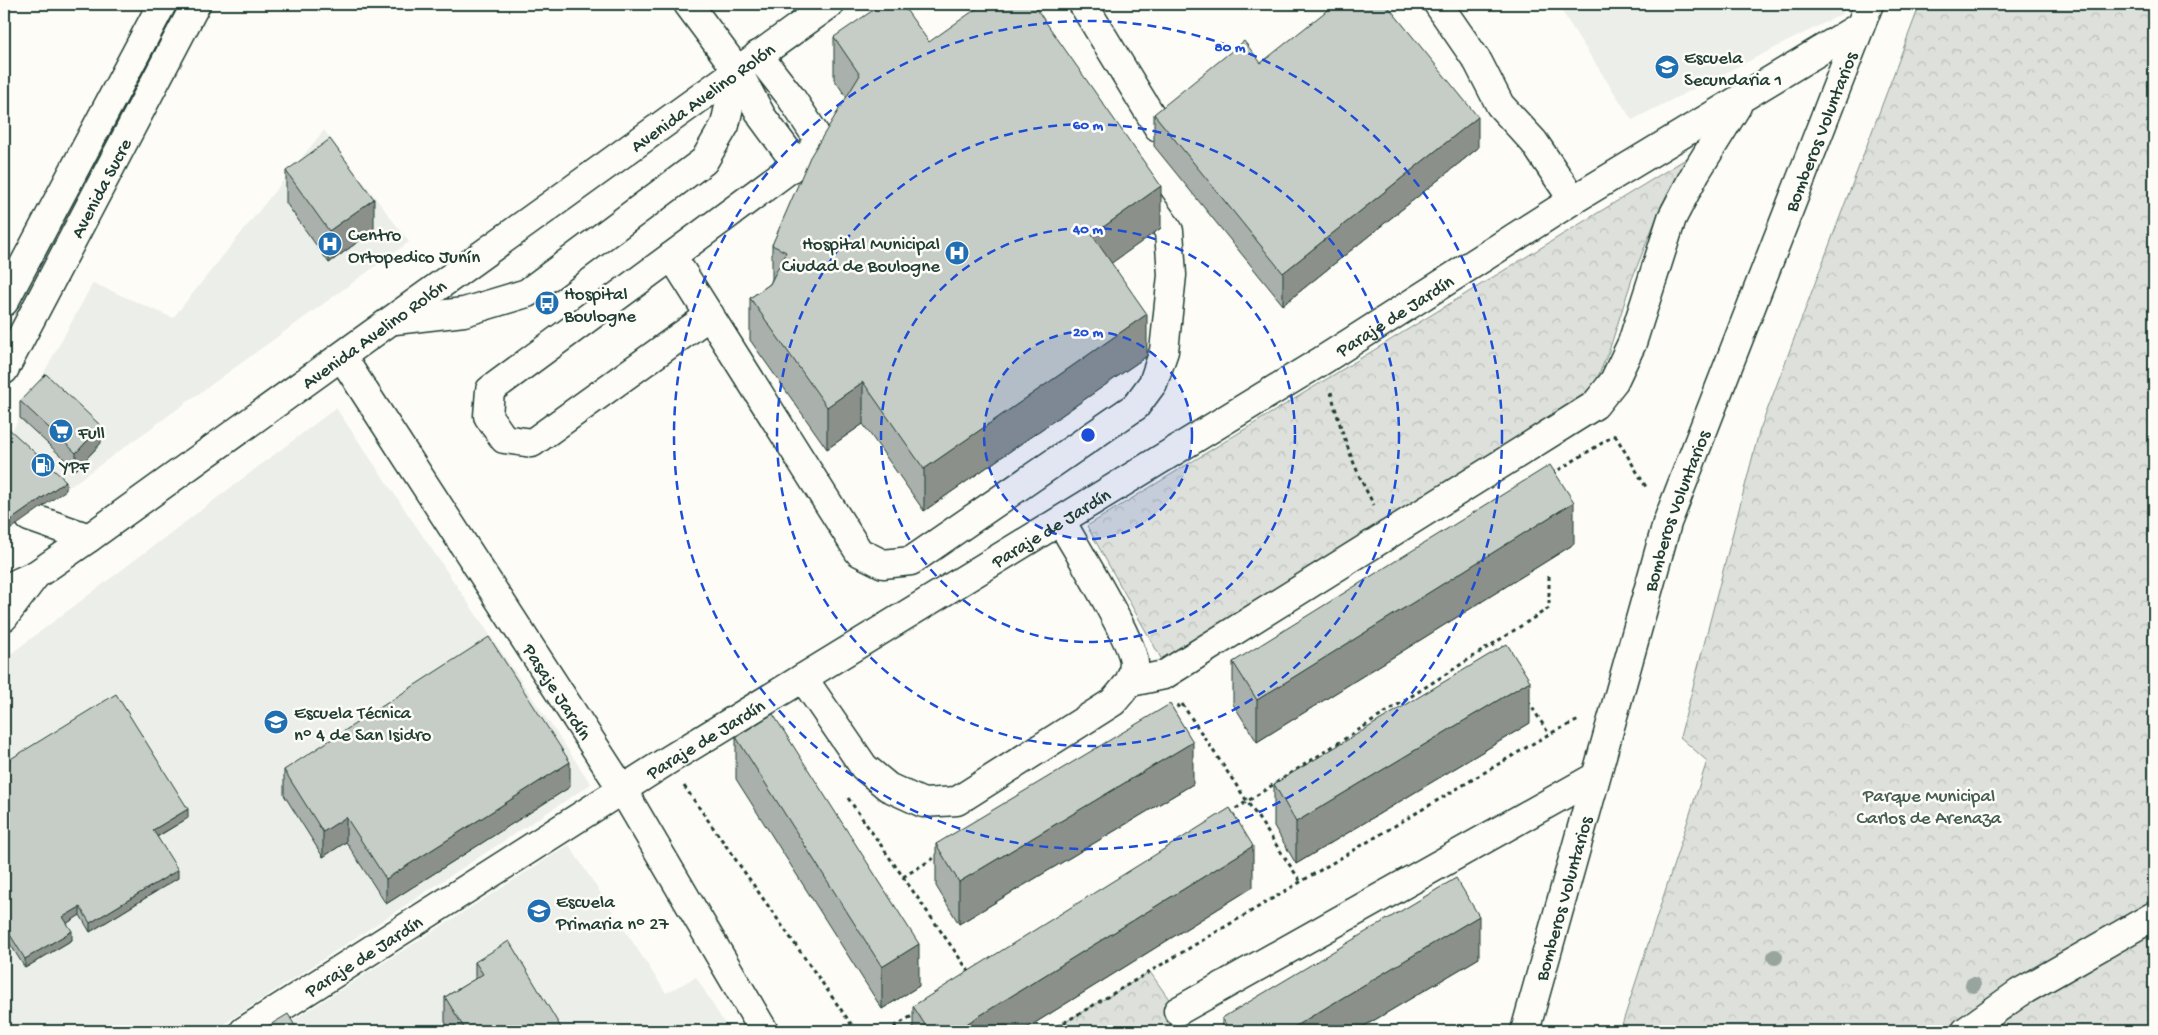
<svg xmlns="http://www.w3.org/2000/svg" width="2158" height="1035" font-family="'Gochi Hand',sans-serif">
<defs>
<pattern id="forest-crowns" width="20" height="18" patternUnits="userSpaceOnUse" patternTransform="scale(1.25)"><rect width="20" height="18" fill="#dde0db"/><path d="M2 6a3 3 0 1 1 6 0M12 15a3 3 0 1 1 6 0" fill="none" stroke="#bdc1bd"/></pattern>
</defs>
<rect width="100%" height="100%" fill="#fdfcf7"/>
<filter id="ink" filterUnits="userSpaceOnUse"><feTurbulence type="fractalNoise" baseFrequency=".02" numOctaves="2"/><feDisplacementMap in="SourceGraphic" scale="10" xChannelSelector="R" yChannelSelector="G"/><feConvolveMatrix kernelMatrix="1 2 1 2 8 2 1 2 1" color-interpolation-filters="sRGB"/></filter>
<g filter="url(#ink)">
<path fill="#eceee9" d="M 1557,4 L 1846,4 L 1842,14 L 1632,120 Z
M 324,130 L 409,242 L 4,534 L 4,446 L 93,283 L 173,318 Z
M 336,408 L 591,784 L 213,1031 L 12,1031 L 4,1019 L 4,659 Z
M 569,845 L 666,993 L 696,977 L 729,1031 L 276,1031 Z"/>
<path fill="url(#forest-crowns)" stroke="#7e8e88" d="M 1920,4 L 2154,4 L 2154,1031 L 1620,1031 L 1707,761 L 1680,737 L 1759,432 Z
M 1689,157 L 1662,204 L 1632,279 L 1609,351 L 1596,381 L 1576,402 L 1162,660 L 1087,526 Z
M 1150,972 L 1191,1031 L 1050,1031 Z"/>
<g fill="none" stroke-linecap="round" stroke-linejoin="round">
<defs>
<g id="minor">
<path d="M 688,4 L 737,70 L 762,117 L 796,163"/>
<path d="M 1083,4 L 1158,127"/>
<path d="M 1438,4 L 1478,62 L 1500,105 L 1534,142 L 1573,200"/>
<path d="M 758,55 L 790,96 L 815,134 L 816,142 L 811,153 L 672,256 L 859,552 L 883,564 L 911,561 L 1136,406 L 1153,383 L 1164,351 L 1172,275 L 1169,231 L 1139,189"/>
<path d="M 672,256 L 490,390 L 488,416 L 504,439 L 532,443 L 710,315"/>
<path id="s1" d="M 342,357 L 622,789 L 764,1031"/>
<path d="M 29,517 L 89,538"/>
<path d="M 803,678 L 864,767 L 888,787 L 923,803 L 957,801 L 1113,702 C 1124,689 1134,680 1134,663 C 1134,642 1074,545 1061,521"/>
<path d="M 1131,682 L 1164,675 L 1595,405 L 1614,381 L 1632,343 L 1672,218 L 1696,172 L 1737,106"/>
<path d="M 1178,1011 L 1595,777"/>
<path id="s2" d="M 244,1031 L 667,761 L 1323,360 L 1573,200 L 1859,27"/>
<path id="s3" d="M 1525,1031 L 1667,523 L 1869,4"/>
<path d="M 1966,1031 L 2019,993 L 2154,916"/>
</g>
<g id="major">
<path d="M 4,302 L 162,4"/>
<path d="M 395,320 L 464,312 L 527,293 L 704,161 L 725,125 L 737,70"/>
<path id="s4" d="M 4,370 L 196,4"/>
<path id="s5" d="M 4,589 L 37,574 L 89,538 L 830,4"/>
<path d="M 4,617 L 35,576"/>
</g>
</defs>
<use href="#minor" stroke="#1f3d34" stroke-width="31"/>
<use href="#major" stroke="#1f3d34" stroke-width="31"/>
<path stroke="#1f3d34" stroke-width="3" stroke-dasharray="4 4" stroke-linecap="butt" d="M 1331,392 C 1341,432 1354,469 1374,505
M 1615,435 L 1646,487
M 1552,474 L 1615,435
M 1492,643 L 1499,653
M 1528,701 L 1549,734
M 1182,704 L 1301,882
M 1170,712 L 1181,704
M 684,786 L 856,1031
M 848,798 L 970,973
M 1229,813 L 1549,608 L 1549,575
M 903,877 L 939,855
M 887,1031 L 917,1013
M 1050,1031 L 1549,734 L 1579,720"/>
<use href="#minor" stroke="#fdfcf7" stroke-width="28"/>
<use href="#major" stroke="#fdfcf7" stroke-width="28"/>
</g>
<g fill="#98a59e">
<circle cx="1775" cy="957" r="8"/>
<circle cx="1973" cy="985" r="8"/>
</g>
<path fill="#aab0ab" stroke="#1f3d34" d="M 834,37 L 929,42 L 1161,228 L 1111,263 L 1147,356 L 924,511 L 863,424 L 827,449 L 750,340 L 750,298 L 770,284 L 772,279 L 772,245 L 847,98 L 834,79 Z
M 1261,63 L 1478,148 L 1283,305 L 1154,146 L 1154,114 Z
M 286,171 L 374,230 L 329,263 L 286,203 Z
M 20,401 L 101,443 L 76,470 L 20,418 Z
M 1574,544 L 1257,742 L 1233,704 L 1233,662 Z
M 1530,723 L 1296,864 L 1274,826 L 1274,784 Z
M 736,737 L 919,986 L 882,1009 L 736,779 Z
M 4,763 L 188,818 L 157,837 L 178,878 L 90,932 L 80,915 L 67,923 L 72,940 L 25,968 L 4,934 Z
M 284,770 L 570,787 L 386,904 L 346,842 L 323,857 L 284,795 Z
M 1193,784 L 959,924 L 936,886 L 936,844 Z
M 1253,887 L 1022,1031 L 913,1031 L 913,1006 Z
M 1479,958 L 1356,1031 L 1222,1031 L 1222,1018 Z
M 475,962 L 563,1031 L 451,1031 L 445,1022 L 445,997 L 475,979 Z"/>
<path fill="#8b908b" stroke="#1f3d34" d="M 1478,117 L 1478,148 L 1283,305 L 1283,273 Z
M 1161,186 L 1161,228 L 1092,277 L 1092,235 Z
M 374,199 L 374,230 L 329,263 L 329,231 Z
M 1147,314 L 1147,356 L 924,511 L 924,469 Z
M 863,382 L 863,424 L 827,449 L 827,407 Z
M 101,426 L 101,443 L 76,470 L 76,453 Z
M 66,481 L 66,490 L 4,534 L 4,525 Z
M 1574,502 L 1574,544 L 1257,742 L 1257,700 Z
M 1530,681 L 1530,723 L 1296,864 L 1296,822 Z
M 1193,742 L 1193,784 L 959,924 L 959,882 Z
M 570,762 L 570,787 L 386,904 L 386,879 Z
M 188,809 L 188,818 L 153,839 L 153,830 Z
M 346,817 L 346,842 L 323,857 L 323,832 Z
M 1253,846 L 1253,887 L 1022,1031 L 955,1031 Z
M 178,870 L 178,878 L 90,932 L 90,923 Z
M 80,907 L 80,915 L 63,926 L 63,917 Z
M 1479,916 L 1479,958 L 1356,1031 L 1287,1031 Z
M 72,931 L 72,940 L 25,968 L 25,959 Z
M 919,944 L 919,986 L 882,1009 L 882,967 Z"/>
<path fill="#c6cdc7" stroke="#1f3d34" d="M 882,4 L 902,4 L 929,42 L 983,4 L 1033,4 L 1161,186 L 1092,235 L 1147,314 L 924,469 L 863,382 L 827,407 L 750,298 L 770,284 L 786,252 L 772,245 L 810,157 L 860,75 L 834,37 Z
M 1335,4 L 1386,4 L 1478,117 L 1283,273 L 1154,114 L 1244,41 L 1261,63 Z
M 330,139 L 374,199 L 329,231 L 286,171 Z
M 46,374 L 101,426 L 76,453 L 20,401 Z
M 8,428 L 66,481 L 4,525 L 4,436 Z
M 1550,465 L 1574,502 L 1257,700 L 1233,662 Z
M 489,637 L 570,762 L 386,879 L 346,817 L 323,832 L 284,770 Z
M 1507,644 L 1530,681 L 1296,822 L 1274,784 Z
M 116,694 L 188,809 L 153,830 L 178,870 L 90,923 L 80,907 L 63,917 L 72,931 L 25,959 L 4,925 L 4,763 Z
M 1170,704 L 1193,742 L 959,882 L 936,844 Z
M 773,714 L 919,944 L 882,967 L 736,737 Z
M 1230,808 L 1253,846 L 955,1031 L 929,1031 L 913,1006 Z
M 1456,878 L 1479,916 L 1287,1031 L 1230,1031 L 1222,1018 Z
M 509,941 L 563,1031 L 466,1031 L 445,997 L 483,974 L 475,962 Z
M 288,1014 L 298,1031 L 260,1031 Z"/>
</g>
<circle cx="1088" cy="435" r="104" fill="#1d4ed8" fill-opacity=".12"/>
<g fill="none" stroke="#1d4ed8" stroke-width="2.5" stroke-dasharray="9 6">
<circle cx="1088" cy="435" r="104"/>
<circle cx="1088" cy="435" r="207"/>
<circle cx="1088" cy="435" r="311"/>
<circle cx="1088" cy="435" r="414"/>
</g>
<defs>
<symbol id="school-disc" viewBox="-11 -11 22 22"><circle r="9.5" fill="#1f6fb2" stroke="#fdfcf7"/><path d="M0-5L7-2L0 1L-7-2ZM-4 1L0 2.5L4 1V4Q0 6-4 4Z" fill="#fff"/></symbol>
<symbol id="hospital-disc" viewBox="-11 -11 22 22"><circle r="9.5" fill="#1f6fb2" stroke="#fdfcf7"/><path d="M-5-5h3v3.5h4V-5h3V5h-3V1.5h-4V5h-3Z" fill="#fff"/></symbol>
<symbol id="bus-disc" viewBox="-11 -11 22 22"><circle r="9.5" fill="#1f6fb2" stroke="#fdfcf7"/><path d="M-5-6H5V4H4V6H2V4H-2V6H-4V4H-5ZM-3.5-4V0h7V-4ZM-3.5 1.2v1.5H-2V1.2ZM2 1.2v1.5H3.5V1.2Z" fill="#fff"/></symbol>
<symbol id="supermarket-disc" viewBox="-11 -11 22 22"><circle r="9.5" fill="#1f6fb2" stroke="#fdfcf7"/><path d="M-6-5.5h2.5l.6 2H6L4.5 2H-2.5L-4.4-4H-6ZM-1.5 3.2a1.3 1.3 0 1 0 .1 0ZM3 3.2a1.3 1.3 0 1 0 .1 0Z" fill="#fff"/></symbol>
<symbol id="fuel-disc" viewBox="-11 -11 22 22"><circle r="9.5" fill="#1f6fb2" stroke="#fdfcf7"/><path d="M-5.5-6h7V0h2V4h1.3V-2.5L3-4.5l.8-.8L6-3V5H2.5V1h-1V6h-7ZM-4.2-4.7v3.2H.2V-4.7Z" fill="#fff"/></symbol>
</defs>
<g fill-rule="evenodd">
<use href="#school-disc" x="1653" y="53" width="28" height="28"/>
<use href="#hospital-disc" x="316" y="230" width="28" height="28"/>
<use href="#hospital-disc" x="943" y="239" width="28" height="28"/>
<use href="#bus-disc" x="533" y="289" width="28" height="28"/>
<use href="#supermarket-disc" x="47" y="417" width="28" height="28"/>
<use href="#fuel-disc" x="29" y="451" width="28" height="28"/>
<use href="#school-disc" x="262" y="708" width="28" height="28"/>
<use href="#school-disc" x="525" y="897" width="28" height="28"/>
</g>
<g text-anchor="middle" stroke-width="5" stroke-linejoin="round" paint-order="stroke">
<g font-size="19" fill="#1f3d34" stroke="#fdfcf7" text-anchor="start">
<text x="1684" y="63">Escuela<tspan x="1684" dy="22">Secundaria 1</tspan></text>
<text x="348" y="240">Centro<tspan x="348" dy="22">Ortopedico Junín</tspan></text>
<text x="940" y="249" text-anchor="end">Hospital Municipal<tspan x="940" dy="22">Ciudad de Boulogne</tspan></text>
<text x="564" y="299">Hospital<tspan x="564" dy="22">Boulogne</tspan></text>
<text x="78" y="438">Full</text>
<text x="60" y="472">YPF</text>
<text x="294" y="718">Escuela Técnica<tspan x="294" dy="22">n° 4 de San Isidro</tspan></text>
<text x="556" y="907">Escuela<tspan x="556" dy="22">Primaria n° 27</tspan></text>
</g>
<g font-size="19" fill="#1f3d34" stroke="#fdfcf7">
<text dy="7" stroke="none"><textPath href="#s5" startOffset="855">Avenida Avelino Rolón</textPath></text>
<text dy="7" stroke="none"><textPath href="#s3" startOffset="948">Bomberos Voluntarios</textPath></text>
<text dy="7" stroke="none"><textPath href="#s4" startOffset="206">Avenida Sucre</textPath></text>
<text dy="7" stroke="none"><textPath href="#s2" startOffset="1355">Paraje de Jardín</textPath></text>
<text dy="7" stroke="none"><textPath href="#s5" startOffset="450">Avenida Avelino Rolón</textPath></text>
<text dy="7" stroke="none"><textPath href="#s3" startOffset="542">Bomberos Voluntarios</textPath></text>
<text dy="7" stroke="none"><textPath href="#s2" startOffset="951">Paraje de Jardín</textPath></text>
<text dy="7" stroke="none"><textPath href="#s1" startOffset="398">Pasaje Jardín</textPath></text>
<text dy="7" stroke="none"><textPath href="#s2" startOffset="546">Paraje de Jardín</textPath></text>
<text dy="7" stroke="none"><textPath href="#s3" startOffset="138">Bomberos Voluntarios</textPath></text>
<text dy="7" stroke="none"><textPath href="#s2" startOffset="141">Paraje de Jardín</textPath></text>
</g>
<g font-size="19" fill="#455e55" stroke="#fdfcf7">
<text x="1929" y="801">Parque Municipal<tspan x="1929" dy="22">Carlos de Arenaza</tspan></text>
</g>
</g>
<circle cx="1088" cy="435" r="8" fill="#1d4ed8" stroke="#fdfcf7" stroke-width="2.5"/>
<g font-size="15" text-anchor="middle" font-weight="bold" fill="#1d4ed8" stroke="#fdfcf7" stroke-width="5" stroke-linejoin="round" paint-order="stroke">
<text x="1230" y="51">80 m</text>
<text x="1088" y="129">60 m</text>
<text x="1088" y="233">40 m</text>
<text x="1088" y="336">20 m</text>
</g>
<rect width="2158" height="1035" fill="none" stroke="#fdfcf7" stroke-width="20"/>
<rect x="10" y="10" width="2138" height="1015" fill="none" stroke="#1f3d34" stroke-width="2" filter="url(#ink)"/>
</svg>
